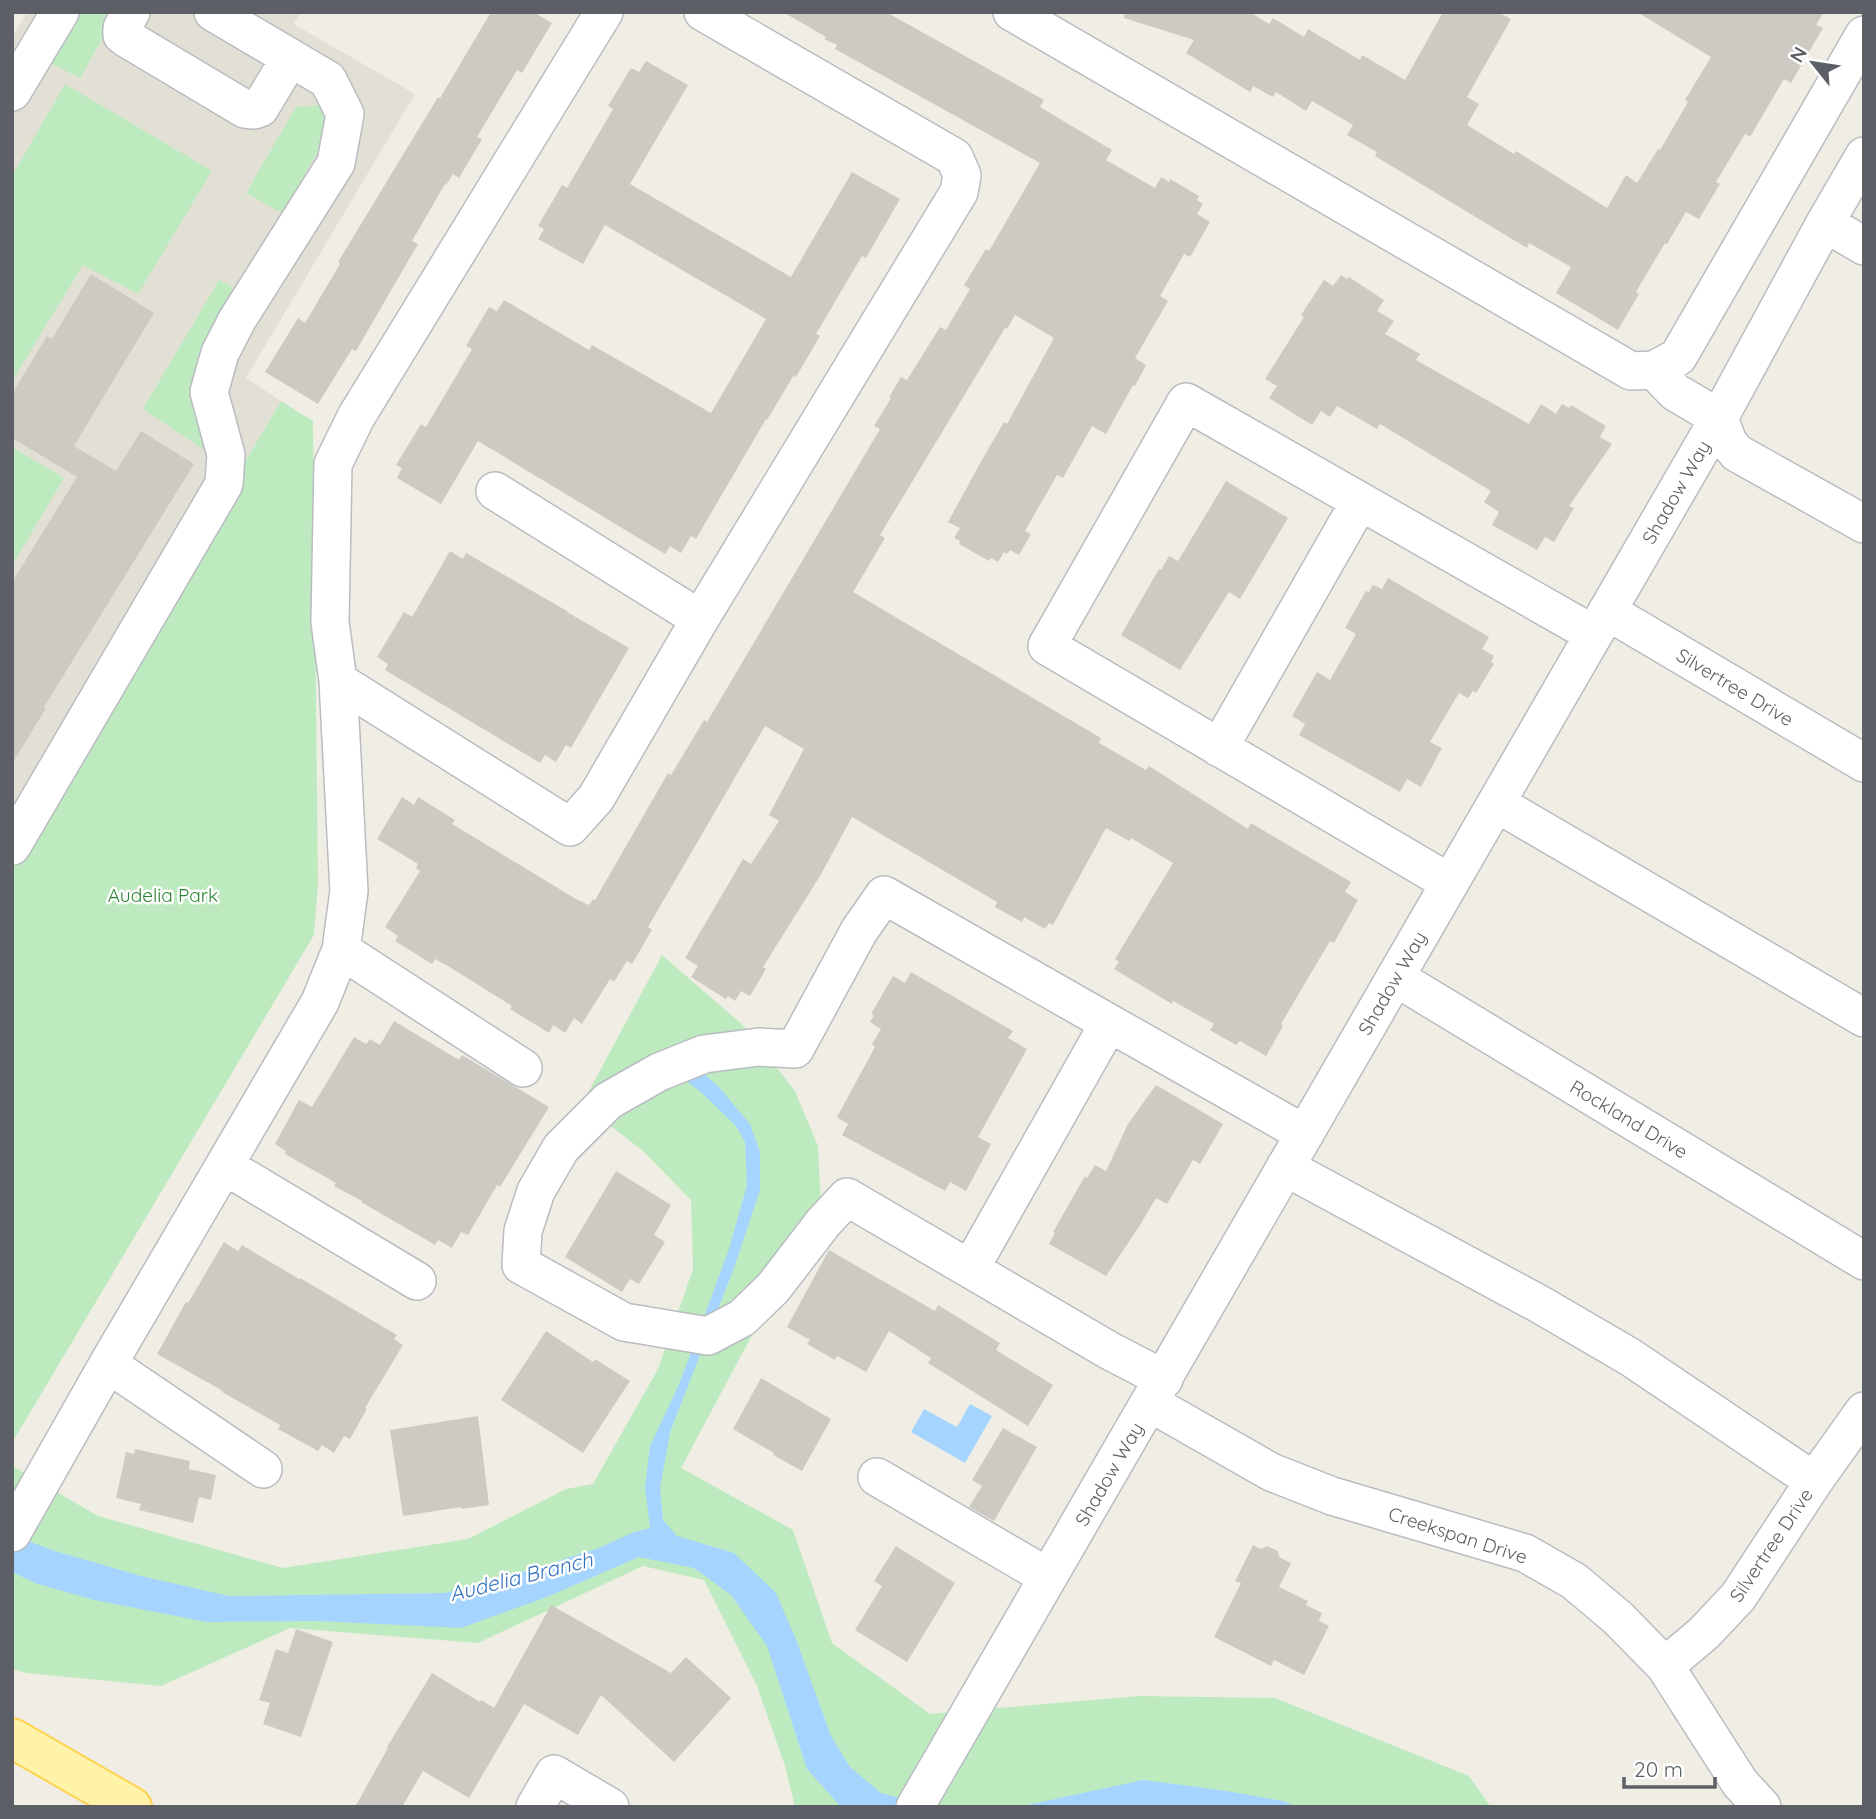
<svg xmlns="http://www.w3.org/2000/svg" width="1876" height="1819" font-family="Quicksand,sans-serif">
<rect width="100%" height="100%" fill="#f0eee4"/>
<path fill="#e2e0d4" d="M 27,12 L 301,12 L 294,24 L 415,94 L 246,378 L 281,401 L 12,855 L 12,37 Z"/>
<path fill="#beeabf" d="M 80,12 L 118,12 L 80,78 L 50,63 Z
M 65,84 L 212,171 L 138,294 L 83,265 L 12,381 L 12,176 Z
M 324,105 L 334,124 L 282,213 L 246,193 L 296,107 Z
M 219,280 L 231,286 L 233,295 L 209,453 L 143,409 Z
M 281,401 L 313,421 L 318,883 L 314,935 L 12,1443 L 12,855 Z
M 12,447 L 64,478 L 13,564 L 12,564 Z
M 662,955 L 745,1027 L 795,1091 L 818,1146 L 821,1206 L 681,1468 L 793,1530 L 832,1643 L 930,1714 L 1139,1696 L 1275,1698 L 1469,1776 L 1491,1807 L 795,1807 L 785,1766 L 757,1686 L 704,1580 L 643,1566 L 478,1643 L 290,1628 L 161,1686 L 26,1673 L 12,1669 L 12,1466 L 98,1516 L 283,1568 L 468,1539 L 566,1489 L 593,1484 L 658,1369 L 693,1269 L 691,1200 L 642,1150 L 582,1104 Z"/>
<path fill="#a5d5ff" d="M 695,1066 L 718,1086 L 750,1124 L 760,1152 L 760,1190 L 734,1268 L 670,1432 L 660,1488 L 663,1520 L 677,1536 L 734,1553 L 776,1593 L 797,1642 L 831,1736 L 850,1767 L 881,1793 L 933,1807 L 841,1807 L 807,1769 L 767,1646 L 731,1595 L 694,1568 L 639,1557 L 547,1597 L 461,1628 L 319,1621 L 207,1622 L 94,1600 L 35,1583 L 12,1572 L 12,1535 L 55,1551 L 141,1576 L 229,1596 L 445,1593 L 533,1569 L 599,1548 L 634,1532 L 650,1528 L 645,1487 L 650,1446 L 680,1382 L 729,1249 L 747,1185 L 745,1142 L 736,1126 L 703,1094 L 674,1071 Z
M 970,1404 L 992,1416 L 965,1463 L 911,1432 L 924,1409 L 957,1427 Z
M 1143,1780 L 1221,1790 L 1283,1801 L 1298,1807 L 1018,1807 Z"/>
<path fill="#cdcac3" d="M 491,12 L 533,12 L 552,23 L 522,73 L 517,70 L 477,137 L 482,139 L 459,178 L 453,174 L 446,185 L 445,184 L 412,241 L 418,244 L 356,351 L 352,349 L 318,404 L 265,372 L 298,318 L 305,323 L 340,264 L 338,262 L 438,97 L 440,98 Z
M 783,12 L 886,12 L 1044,100 L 1040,107 L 1112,150 L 1106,160 L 1155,188 L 1161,177 L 1169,182 L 1170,179 L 1199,196 L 1197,200 L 1203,204 L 1197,214 L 1210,222 L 1190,257 L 1184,254 L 1160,296 L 1168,301 L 1135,358 L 1146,365 L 1135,386 L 1133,385 L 1106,434 L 1092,426 L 1063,478 L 1057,475 L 1025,531 L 1031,534 L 1019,555 L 1010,550 L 1007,554 L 1004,552 L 998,562 L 991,558 L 989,561 L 959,544 L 960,541 L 954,538 L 960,528 L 948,522 L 983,458 L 1004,422 L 1007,424 L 1054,338 L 1015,315 L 1007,329 L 1005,328 L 880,535 L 885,538 L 853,592 L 1101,738 L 1099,743 L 1146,770 L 1149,766 L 1248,829 L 1251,823 L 1351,882 L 1345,892 L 1358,900 L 1334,943 L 1330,941 L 1281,1024 L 1283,1026 L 1266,1056 L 1240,1041 L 1236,1045 L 1210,1030 L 1214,1024 L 1173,1001 L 1172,1004 L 1114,969 L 1119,962 L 1115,959 L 1173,863 L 1131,838 L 1129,841 L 1106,828 L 1053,925 L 1049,923 L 1045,929 L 1024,917 L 1022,922 L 995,907 L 997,902 L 852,817 L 820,876 L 763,967 L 766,969 L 750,996 L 741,991 L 735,1001 L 728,996 L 726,999 L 691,977 L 698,966 L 685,958 L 743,859 L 751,864 L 779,821 L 769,815 L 804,749 L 765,726 L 648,927 L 652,930 L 632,964 L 627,961 L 614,982 L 610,979 L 582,1024 L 574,1018 L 565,1033 L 553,1025 L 549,1033 L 510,1009 L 512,1006 L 448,966 L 435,959 L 432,964 L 395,941 L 398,936 L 385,927 L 420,871 L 416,868 L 418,864 L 377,839 L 402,797 L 414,805 L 418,797 L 455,820 L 452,824 L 576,899 L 589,905 L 593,899 L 595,900 L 668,773 L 671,775 L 704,720 L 707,722 L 880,429 L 874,426 L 891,398 L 889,397 L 901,377 L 907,380 L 940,327 L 946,330 L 970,289 L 964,285 L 986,249 L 989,251 L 1040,163 L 835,49 L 837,45 L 824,39 L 826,37 Z
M 1125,12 L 1250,12 L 1269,24 L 1273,18 L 1304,37 L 1308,29 L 1360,60 L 1362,55 L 1405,80 L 1443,12 L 1498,12 L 1511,19 L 1467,97 L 1479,104 L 1467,125 L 1514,154 L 1516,151 L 1607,208 L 1626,175 L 1637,183 L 1658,149 L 1660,150 L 1688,102 L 1685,100 L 1711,57 L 1637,12 L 1824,12 L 1816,25 L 1823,28 L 1791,83 L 1784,79 L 1750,137 L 1745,134 L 1716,182 L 1720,184 L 1699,219 L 1686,212 L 1667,244 L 1665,243 L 1636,292 L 1639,294 L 1618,330 L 1556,293 L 1571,267 L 1529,243 L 1527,248 L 1375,156 L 1377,152 L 1347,135 L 1353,125 L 1312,101 L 1306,111 L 1276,92 L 1273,97 L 1253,86 L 1250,92 L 1186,53 L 1194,40 L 1124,18 Z
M 646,61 L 688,85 L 630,184 L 791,277 L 852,172 L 900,199 L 866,258 L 862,256 L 816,334 L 820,336 L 796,377 L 794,375 L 767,420 L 766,419 L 696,539 L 691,536 L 681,553 L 670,546 L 665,554 L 478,441 L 441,504 L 397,478 L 402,468 L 396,465 L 421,424 L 426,427 L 472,349 L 466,346 L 489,307 L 497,311 L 504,300 L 589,350 L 592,345 L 711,413 L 766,319 L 605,225 L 583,264 L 538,239 L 544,229 L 538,226 L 562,185 L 567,188 L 602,128 L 613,109 L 608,106 L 631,68 L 639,72 Z
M 91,274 L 154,313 L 74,446 L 116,471 L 141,431 L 194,464 L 44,707 L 46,708 L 12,764 L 12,582 L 77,477 L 12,438 L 12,394 L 47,336 L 52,339 Z
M 1341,275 L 1347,279 L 1349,277 L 1384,300 L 1377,311 L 1394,321 L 1385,334 L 1420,354 L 1416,360 L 1469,390 L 1529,424 L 1541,404 L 1556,414 L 1562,404 L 1569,408 L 1571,405 L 1606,426 L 1600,437 L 1612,444 L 1569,506 L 1574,508 L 1554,542 L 1545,537 L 1537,550 L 1492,525 L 1499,512 L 1484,502 L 1491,491 L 1380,424 L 1377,429 L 1337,406 L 1330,417 L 1321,411 L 1312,425 L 1269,398 L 1277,386 L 1265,379 L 1304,317 L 1301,315 L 1324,280 L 1333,286 Z
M 1226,481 L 1288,518 L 1240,599 L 1229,592 L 1180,670 L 1121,635 L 1159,569 L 1161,570 L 1169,556 L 1178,561 Z
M 450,551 L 463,559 L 466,553 L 567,611 L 567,612 L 629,648 L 571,748 L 566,745 L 556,762 L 545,755 L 540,763 L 385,670 L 388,664 L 377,657 L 404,612 L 412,617 Z
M 1388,578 L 1489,637 L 1482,649 L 1494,656 L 1491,662 L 1494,664 L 1476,693 L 1473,691 L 1468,698 L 1459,693 L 1430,742 L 1442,748 L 1421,787 L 1407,779 L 1400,792 L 1299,735 L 1305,724 L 1292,716 L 1317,672 L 1330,680 L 1356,634 L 1345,628 L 1366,591 L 1369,592 L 1373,585 L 1382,589 Z
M 911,972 L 1013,1031 L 1008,1038 L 1027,1049 L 978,1137 L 991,1144 L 966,1191 L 950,1182 L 945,1191 L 842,1135 L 848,1124 L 837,1117 L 875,1047 L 872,1044 L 881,1029 L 870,1022 L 874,1015 L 871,1014 L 893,976 L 905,983 Z
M 394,1021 L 459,1060 L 462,1055 L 549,1107 L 500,1187 L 497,1185 L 468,1235 L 461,1232 L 452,1248 L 438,1240 L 435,1245 L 361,1202 L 362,1201 L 334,1186 L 336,1183 L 285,1154 L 286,1151 L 275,1144 L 299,1100 L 312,1107 L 354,1037 L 366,1044 L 370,1039 L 380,1045 Z
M 1156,1085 L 1223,1124 L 1200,1164 L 1193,1160 L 1167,1204 L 1156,1198 L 1140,1225 L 1106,1276 L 1049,1244 L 1055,1233 L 1053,1232 L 1085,1176 L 1087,1178 L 1095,1165 L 1106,1171 L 1128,1124 Z
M 616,1171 L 671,1205 L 654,1235 L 665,1242 L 639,1284 L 630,1279 L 622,1292 L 565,1257 Z
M 224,1242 L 238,1251 L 242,1245 L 299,1279 L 300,1278 L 397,1335 L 394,1339 L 403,1345 L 365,1408 L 367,1409 L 350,1439 L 344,1436 L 334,1453 L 322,1445 L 318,1451 L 278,1429 L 280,1425 L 222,1392 L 223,1391 L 157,1354 L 186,1302 L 188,1303 Z
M 829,1250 L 935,1311 L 938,1305 L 1000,1343 L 996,1350 L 1053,1385 L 1028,1426 L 928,1363 L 931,1358 L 889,1331 L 866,1372 L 837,1356 L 835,1360 L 807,1344 L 810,1340 L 787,1327 Z
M 546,1331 L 593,1362 L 595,1359 L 630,1381 L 583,1453 L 501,1400 Z
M 761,1378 L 831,1419 L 802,1471 L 773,1455 L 774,1453 L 733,1429 Z
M 478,1416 L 489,1505 L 461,1509 L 461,1507 L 403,1516 L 390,1430 Z
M 1003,1428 L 1037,1447 L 994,1521 L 969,1507 L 982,1486 L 972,1480 Z
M 135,1449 L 190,1461 L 189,1469 L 216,1475 L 211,1500 L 199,1497 L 193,1523 L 139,1510 L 141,1504 L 116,1498 L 126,1452 L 134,1454 Z
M 1253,1545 L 1261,1549 L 1267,1546 L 1278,1551 L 1279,1557 L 1291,1563 L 1279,1587 L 1308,1601 L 1306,1605 L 1322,1613 L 1319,1621 L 1329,1626 L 1304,1675 L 1274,1660 L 1271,1666 L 1214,1637 L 1241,1583 L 1235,1581 Z
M 896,1546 L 955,1583 L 907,1662 L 855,1630 L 882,1586 L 874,1581 Z
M 551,1605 L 671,1673 L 686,1657 L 731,1698 L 674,1762 L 601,1695 L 578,1735 L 524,1704 L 469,1798 L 423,1771 L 402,1807 L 355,1807 L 388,1748 L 387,1747 L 432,1673 L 480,1702 L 481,1700 L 494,1708 Z
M 296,1629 L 333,1642 L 301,1737 L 263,1724 L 270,1703 L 259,1700 L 276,1649 L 288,1653 Z"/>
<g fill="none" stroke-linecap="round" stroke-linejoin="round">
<defs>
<path id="minor" d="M 131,12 L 122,28 L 122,35 L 126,38 L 245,109 L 254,110 L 260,108 L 290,58
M 1012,12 L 1631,371 L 1654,370 L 1678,357 L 1864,35
M 12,92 L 60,12
M 1825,223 L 1864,246
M 1654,370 L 1675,392 L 1719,418 L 1728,442 L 1737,453 L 1864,524
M 495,491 L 700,619
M 1607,611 L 1864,763
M 338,681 L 570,827 L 596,798 L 700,619 L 959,192 L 962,175 L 954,157 L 703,12
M 1219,748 L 1360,501
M 1496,803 L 1864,1018
M 12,846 L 224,484 L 226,455 L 209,392 L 220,353 L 237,320 L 336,163 L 345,114 L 328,80 L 213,12
M 1450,883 L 1047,646 L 1186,402 L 1593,634
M 341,950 L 523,1068
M 1395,977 L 1864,1261
M 1109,1023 L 1305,1134
M 225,1166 L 417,1281
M 1285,1167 L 1541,1305 L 1630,1357 L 1814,1481
M 970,1269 L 1109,1023 L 884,895 L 859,931 L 795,1049 L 759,1047 L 704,1054 L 659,1072 L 608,1101 L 561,1148 L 536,1191 L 523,1231 L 521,1265 L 624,1322 L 708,1336 L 742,1318 L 773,1288 L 823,1223 L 847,1197 L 1110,1351 L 1164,1379
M 108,1364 L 263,1469
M 1150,1403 L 1271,1472 L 1332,1496 L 1525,1553 L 1574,1581 L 1618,1618 L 1665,1666 L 1740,1783 L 1762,1807
M 877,1477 L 1048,1577
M 12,1533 L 108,1364 L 320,1002 L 341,950 L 349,891 L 338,681 L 330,622 L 333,464 L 356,417 L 604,12
M 1665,1666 L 1704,1633 L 1738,1597 L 1814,1481 L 1864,1411
M 535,1807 L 554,1774 L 610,1807
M 915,1807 L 1719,418 L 1825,223 L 1864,156"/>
<path id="major" d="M 12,1738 L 132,1807"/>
</defs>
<use href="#minor" stroke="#b9bcc1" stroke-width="40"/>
<use href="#major" stroke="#ffd24e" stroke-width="42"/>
<use href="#minor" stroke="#fff" stroke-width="37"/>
<use href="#major" stroke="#fff3aa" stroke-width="38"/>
</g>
<g text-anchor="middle" stroke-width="5" stroke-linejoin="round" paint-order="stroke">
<g font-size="19" fill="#5c6066" stroke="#fff">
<text transform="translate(1676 492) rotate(-60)" y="7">Shadow Way</text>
<text transform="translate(1735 687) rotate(31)" y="7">Silvertree Drive</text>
<text transform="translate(1392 983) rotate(-60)" y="7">Shadow Way</text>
<text transform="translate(1629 1119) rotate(31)" y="7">Rockland Drive</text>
<text transform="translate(1109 1474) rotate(-60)" y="7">Shadow Way</text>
<text transform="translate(1458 1535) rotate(18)" y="7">Creekspan Drive</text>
<text transform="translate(1771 1545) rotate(-56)" y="7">Silvertree Drive</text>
</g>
<g font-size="19" fill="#2c8532" stroke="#fff">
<text x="163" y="902">Audelia Park</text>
</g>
<g font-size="21" font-style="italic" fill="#3774bc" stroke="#fff">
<text transform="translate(521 1577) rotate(-14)" y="7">Audelia Branch</text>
</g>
</g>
<rect width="1876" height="1819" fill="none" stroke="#5c6066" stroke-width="28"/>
<g transform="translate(1813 63) rotate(300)" stroke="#ffffff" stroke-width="5" paint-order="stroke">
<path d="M0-5L12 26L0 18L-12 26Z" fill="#5c6066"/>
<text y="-10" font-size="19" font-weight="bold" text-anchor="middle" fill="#5c6066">N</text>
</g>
<path d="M1624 1777v10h91v-10" fill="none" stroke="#5c6066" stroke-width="3.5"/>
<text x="1634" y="1777" font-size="21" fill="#5c6066" stroke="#ffffff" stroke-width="5" paint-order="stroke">20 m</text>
</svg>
